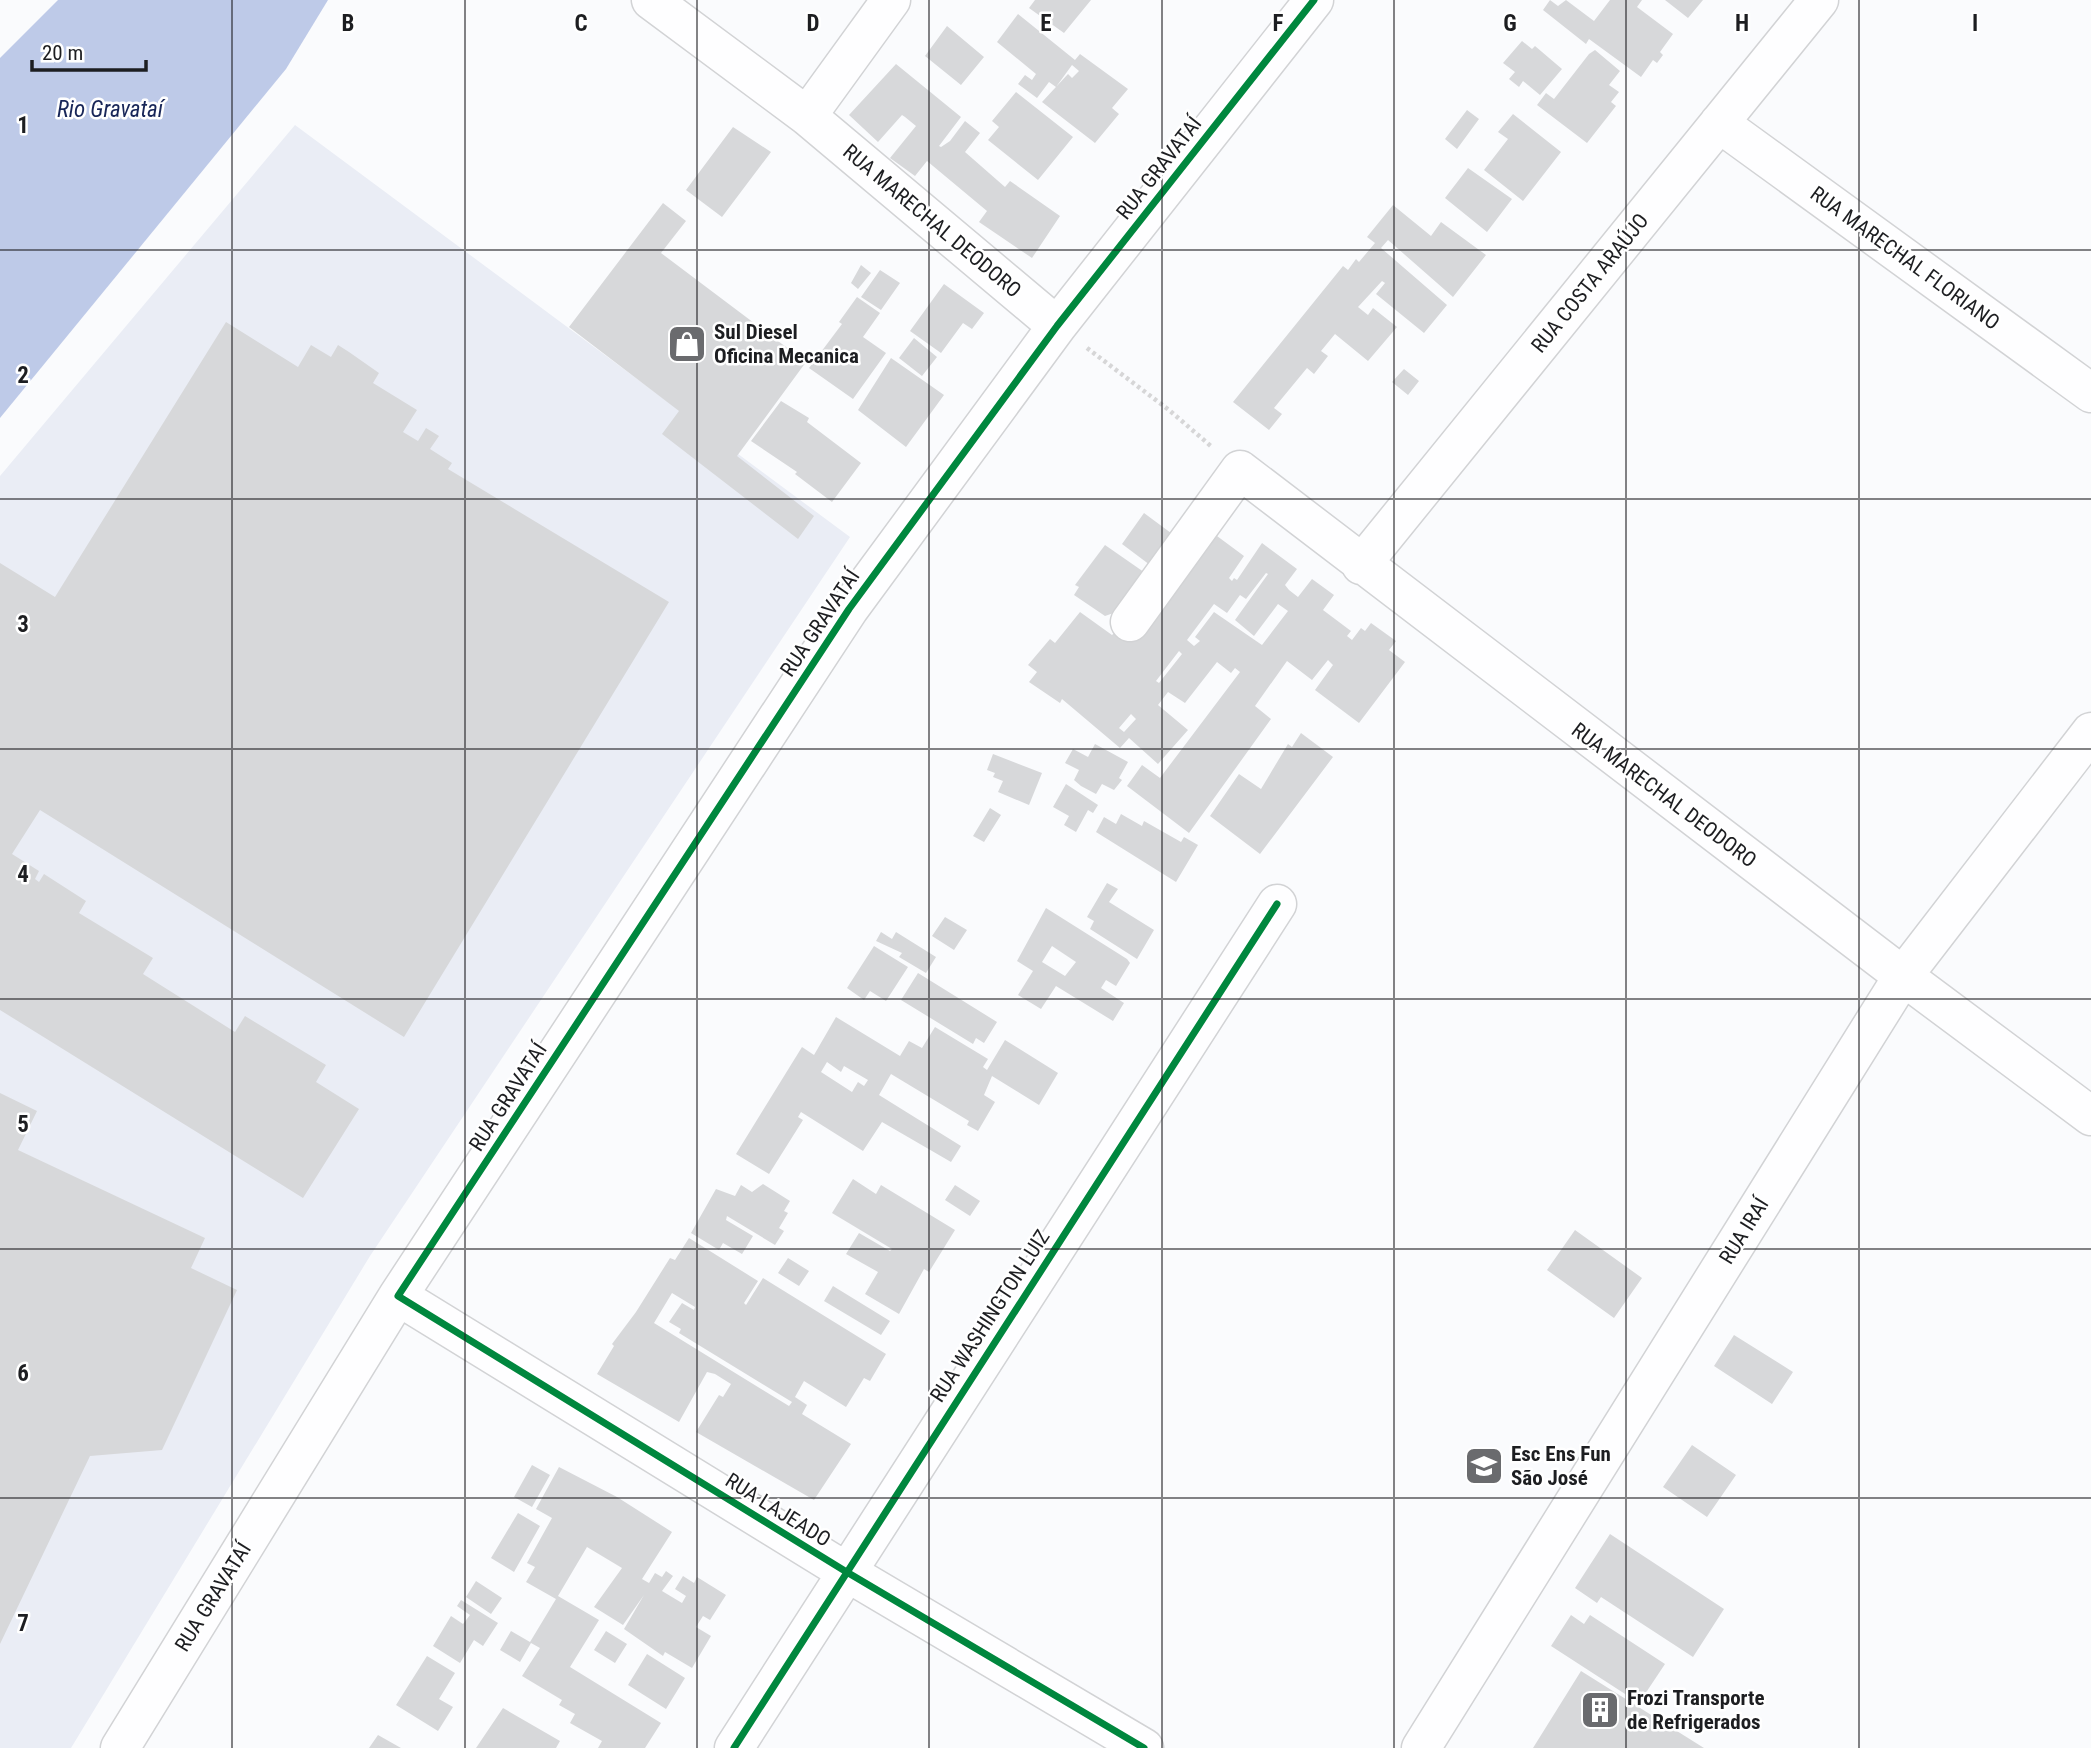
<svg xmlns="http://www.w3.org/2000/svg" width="2091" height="1748" font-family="'Roboto Condensed',sans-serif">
<rect width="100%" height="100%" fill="#fafbfd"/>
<path fill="#eaedf5" d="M 295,125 L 850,537 L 370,1256 L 71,1748 L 0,1748 L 0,476 Z"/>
<path fill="#becae8" d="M 58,0 L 328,0 L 286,69 L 0,418 L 0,58 Z"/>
<path fill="#d7d8da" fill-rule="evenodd" d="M 1035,0 L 1091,0 L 1064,33 L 1029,8 Z
M 1550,0 L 1558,6 L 1566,0 L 1594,21 L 1610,0 L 1642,0 L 1637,7 L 1673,34 L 1660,52 L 1663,55 L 1657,63 L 1653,60 L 1641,77 L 1589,39 L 1586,44 L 1543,10 Z
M 1665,0 L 1703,0 L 1688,18 Z
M 1018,14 L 1075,60 L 1080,54 L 1128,89 L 1112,108 L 1119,114 L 1095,143 L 1042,102 L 1068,74 L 1072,78 L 1079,71 L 1072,65 L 1056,87 L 1049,82 L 1037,98 L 1018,84 L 1025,75 L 1032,80 L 1036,74 L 997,42 Z
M 947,26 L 984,57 L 961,85 L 925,56 Z
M 1522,41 L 1532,49 L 1535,46 L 1562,69 L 1540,95 L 1523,81 L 1519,87 L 1509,79 L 1515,72 L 1503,63 Z
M 1595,50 L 1620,71 L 1609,85 L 1619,92 L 1611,102 L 1616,106 L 1587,143 L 1537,105 L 1546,93 L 1554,99 L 1589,54 Z
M 896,64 L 961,117 L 939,146 L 941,147 L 950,141 L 965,121 L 980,133 L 965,152 L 1005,187 L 1010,181 L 1060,216 L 1032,258 L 979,222 L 987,211 L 927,161 L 915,176 L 890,158 L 916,126 L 905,117 L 902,115 L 878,142 L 849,115 Z
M 1016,92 L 1073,137 L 1038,180 L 988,140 L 999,127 L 992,121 Z
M 1467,110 L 1479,119 L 1457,149 L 1445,139 Z
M 1513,114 L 1561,152 L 1523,201 L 1484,170 L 1508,139 L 1498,132 Z
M 733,127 L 771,152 L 722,217 L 686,190 Z
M 1468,168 L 1512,199 L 1487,232 L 1445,198 Z
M 663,203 L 686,221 L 661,253 L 806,362 L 737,456 L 814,516 L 798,539 L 662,434 L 679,411 L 569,327 Z
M 1393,205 L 1431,236 L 1441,222 L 1486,255 L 1453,297 L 1388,240 L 1381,248 L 1447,305 L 1424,333 L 1376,294 L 1385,283 L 1382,281 L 1358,307 L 1368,315 L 1373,308 L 1397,327 L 1368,361 L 1335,334 L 1321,351 L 1328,356 L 1314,374 L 1307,368 L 1274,408 L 1282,414 L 1269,430 L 1233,402 L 1343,266 L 1348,270 L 1356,259 L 1359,262 L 1375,243 L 1367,237 Z
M 861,265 L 871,273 L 858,289 L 851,283 Z
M 880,270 L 900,283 L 881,310 L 861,297 Z
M 944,284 L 984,313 L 972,329 L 963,323 L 941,353 L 910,331 Z
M 857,297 L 880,313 L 863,337 L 886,353 L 853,399 L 809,368 L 842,324 L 839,322 Z
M 226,322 L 298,367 L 311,345 L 331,357 L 338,345 L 349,352 L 379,373 L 373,383 L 417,410 L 403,432 L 418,441 L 426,428 L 439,436 L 430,449 L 452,463 L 448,469 L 669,602 L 404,1037 L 40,810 L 12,854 L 39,871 L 35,879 L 39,882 L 44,874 L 86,901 L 79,913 L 153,958 L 143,974 L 235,1032 L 245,1016 L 326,1065 L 316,1082 L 359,1109 L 303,1198 L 0,1010 L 0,563 L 55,597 Z
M 914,338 L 937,357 L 922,376 L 899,358 Z
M 891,358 L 944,395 L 906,447 L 858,410 Z
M 1404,369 L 1419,381 L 1408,395 L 1392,382 Z
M 781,401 L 809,418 L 807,422 L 861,463 L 832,502 L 795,474 L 797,472 L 751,441 Z
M 1144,513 L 1175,536 L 1158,571 L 1122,544 Z
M 1217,536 L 1244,556 L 1229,578 L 1232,581 L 1234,578 L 1237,580 L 1262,543 L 1297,569 L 1285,585 L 1289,590 L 1298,597 L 1312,579 L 1334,595 L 1323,610 L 1351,631 L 1347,636 L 1352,640 L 1361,628 L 1365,631 L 1371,623 L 1396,641 L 1389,650 L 1405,662 L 1359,723 L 1315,690 L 1333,665 L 1328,660 L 1312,680 L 1287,661 L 1255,706 L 1271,719 L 1189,833 L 1127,786 L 1142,765 L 1160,778 L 1240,672 L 1235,668 L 1231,673 L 1217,662 L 1185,703 L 1168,692 L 1158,705 L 1188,730 L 1158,764 L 1129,738 L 1120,748 L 1062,699 L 1060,703 L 1029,682 L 1037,672 L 1028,665 L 1050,639 L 1055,643 L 1080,612 L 1112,635 ZM 1266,573 L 1268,574 L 1235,620 L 1254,636 L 1278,604 L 1288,611 L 1262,645 L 1214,612 L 1195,637 L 1200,641 L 1194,646 L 1187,640 L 1214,604 L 1227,613 L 1240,595 L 1246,599 ZM 1179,651 L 1182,654 L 1159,683 L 1156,681 ZM 1131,714 L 1136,719 L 1124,732 L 1119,728 Z
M 1105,545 L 1151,577 L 1128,608 L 1105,616 L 1074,595 L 1079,587 L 1075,585 Z
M 1301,733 L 1333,757 L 1260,854 L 1210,816 L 1239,774 L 1261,789 L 1288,744 L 1292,747 Z
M 1095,744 L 1128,762 L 1119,778 L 1122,780 L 1114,790 L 1102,784 L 1096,794 L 1081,786 L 1074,780 L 1079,770 L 1065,763 L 1073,749 L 1088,757 Z
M 993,754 L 1042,773 L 1029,805 L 998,792 L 1003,781 L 993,777 L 995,773 L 987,770 Z
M 1066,784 L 1098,805 L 1093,813 L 1088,810 L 1076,832 L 1064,825 L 1069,816 L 1053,807 Z
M 990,808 L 1001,815 L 984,842 L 973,836 Z
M 1121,814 L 1142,826 L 1144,821 L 1181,842 L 1184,837 L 1198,845 L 1176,882 L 1096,832 L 1104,817 L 1116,824 Z
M 1107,883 L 1118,889 L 1109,902 L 1154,930 L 1137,959 L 1090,929 L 1094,921 L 1087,917 Z
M 1046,908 L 1127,959 L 1130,963 L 1116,986 L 1106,980 L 1101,988 L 1124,1003 L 1113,1021 L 1056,986 L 1041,1009 L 1018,995 L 1033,971 L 1017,961 ZM 1052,946 L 1076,962 L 1065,976 L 1042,962 Z
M 945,917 L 967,930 L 954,950 L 932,936 Z
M 881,932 L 892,939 L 896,932 L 936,957 L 926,973 L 899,957 L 902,953 L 876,941 Z
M 874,946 L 908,967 L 886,1001 L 870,991 L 864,1000 L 847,988 Z
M 918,973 L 997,1022 L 984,1043 L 976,1038 L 973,1044 L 901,1000 Z
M 836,1017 L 900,1056 L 909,1041 L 922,1048 L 935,1027 L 988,1059 L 983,1067 L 987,1070 L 1005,1040 L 1058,1073 L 1039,1105 L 992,1076 L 984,1095 L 995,1102 L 978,1131 L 967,1125 L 969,1121 L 891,1074 L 879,1095 L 961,1146 L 951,1162 L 882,1122 L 863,1151 L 801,1112 L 798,1117 L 803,1120 L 769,1174 L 736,1154 L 802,1047 L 814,1055 ZM 827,1062 L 841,1072 L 844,1066 L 868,1080 L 864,1086 L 858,1082 L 852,1092 L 821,1072 Z
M 0,1093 L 37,1111 L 18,1150 L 205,1238 L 191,1268 L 237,1290 L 162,1450 L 90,1456 L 0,1644 Z
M 853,1179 L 876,1194 L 881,1185 L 955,1230 L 929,1272 L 924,1269 L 899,1314 L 865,1294 L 878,1272 L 846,1254 L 859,1233 L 890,1251 L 892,1249 L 832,1213 Z
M 763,1184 L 790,1201 L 784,1211 L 788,1213 L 779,1228 L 784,1231 L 775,1245 L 727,1216 L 726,1220 L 753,1236 L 742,1254 L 723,1243 L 719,1250 L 691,1233 L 716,1189 L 735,1196 L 741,1185 L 752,1192 Z
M 955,1185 L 980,1201 L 970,1216 L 945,1200 Z
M 1575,1230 L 1642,1278 L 1614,1318 L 1547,1270 Z
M 689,1238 L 758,1281 L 744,1303 L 746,1305 L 763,1278 L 886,1354 L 870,1381 L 864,1378 L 846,1407 L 804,1381 L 795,1397 L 807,1405 L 802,1414 L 851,1444 L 814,1500 L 696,1432 L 719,1395 L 723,1397 L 731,1384 L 715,1374 L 707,1372 L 679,1422 L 597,1374 L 614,1346 L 612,1344 L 636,1312 L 670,1258 L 675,1260 ZM 672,1293 L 695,1307 L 694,1310 L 682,1303 L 669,1322 L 681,1329 L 679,1333 L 792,1402 L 789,1406 L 654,1323 Z
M 788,1258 L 809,1271 L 799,1286 L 778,1273 Z
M 833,1286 L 890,1321 L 881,1335 L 824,1301 Z
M 1734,1335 L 1793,1372 L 1772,1404 L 1714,1366 Z
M 1692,1445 L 1736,1475 L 1707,1517 L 1663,1487 Z
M 532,1465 L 550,1475 L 532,1507 L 514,1497 Z
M 559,1467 L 617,1497 L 672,1532 L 642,1579 L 649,1583 L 655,1573 L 662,1577 L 666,1571 L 673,1576 L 662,1591 L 682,1603 L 686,1596 L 675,1589 L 683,1576 L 694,1583 L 697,1577 L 726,1595 L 710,1620 L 703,1616 L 696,1627 L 711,1636 L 692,1668 L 665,1652 L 663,1656 L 624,1629 L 644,1595 L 623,1625 L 594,1607 L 622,1568 L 587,1547 L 558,1596 L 599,1620 L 570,1667 L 661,1723 L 645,1748 L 598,1748 L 602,1741 L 570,1723 L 575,1714 L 559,1705 L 562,1700 L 522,1676 L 540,1648 L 531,1643 L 520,1662 L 500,1650 L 511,1631 L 530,1642 L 556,1599 L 526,1582 L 535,1567 L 527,1563 L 552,1518 L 536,1509 Z
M 518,1513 L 540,1526 L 514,1572 L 491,1558 Z
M 1610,1534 L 1724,1609 L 1693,1657 L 1601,1597 L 1597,1603 L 1575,1588 Z
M 476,1581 L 502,1598 L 491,1614 L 466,1597 Z
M 461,1600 L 498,1623 L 483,1646 L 474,1640 L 460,1663 L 433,1646 L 451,1616 L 463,1624 L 470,1615 L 457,1606 Z
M 1571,1615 L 1584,1624 L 1590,1615 L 1665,1664 L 1639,1703 L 1551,1646 Z
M 606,1631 L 627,1644 L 615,1663 L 594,1650 Z
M 647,1654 L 685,1678 L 666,1709 L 628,1685 Z
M 427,1656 L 455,1673 L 439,1699 L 453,1707 L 438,1731 L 396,1705 Z
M 1581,1671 L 1704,1748 L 1533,1748 Z
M 503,1708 L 560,1741 L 556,1748 L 476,1748 Z
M 378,1735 L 401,1748 L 369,1748 Z"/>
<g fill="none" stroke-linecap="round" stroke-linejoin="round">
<defs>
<path id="minor" d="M 651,0 L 807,116 L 1057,326
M 807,116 L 891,0
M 1719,123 L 2091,393
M 1361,565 L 1819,0
M 1130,622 L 1240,470 L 1903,976
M 398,1296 L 845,1571 L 1144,1748
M 120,1748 L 398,1296 L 849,609 L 1057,326 L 1314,0
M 734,1748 L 1277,904"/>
<path id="major" d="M 1903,976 L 2091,1116
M 1421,1748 L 1903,976 L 2091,732"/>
</defs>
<use href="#minor" stroke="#d2d3d5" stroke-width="41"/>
<use href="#major" stroke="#d2d3d5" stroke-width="41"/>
<path stroke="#d6d6d7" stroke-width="4.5" stroke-dasharray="3.5 3.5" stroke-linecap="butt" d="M 1087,348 L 1169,410 L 1212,447"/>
<use href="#minor" stroke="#fefeff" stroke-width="38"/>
<use href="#major" stroke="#fefeff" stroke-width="38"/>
<defs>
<path id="cycleway" d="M 734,1748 L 1277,904
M 1144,1748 L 845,1571 L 398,1296 L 849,609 L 1057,326 L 1314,0"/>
</defs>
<use href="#cycleway" stroke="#fff" stroke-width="11"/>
<use href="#cycleway" stroke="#00873e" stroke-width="7"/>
</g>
<path fill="none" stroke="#1d1e21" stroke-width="2" stroke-opacity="0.55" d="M 232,0 L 232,1748M 465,0 L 465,1748M 697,0 L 697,1748M 929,0 L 929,1748M 1162,0 L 1162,1748M 1394,0 L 1394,1748M 1626,0 L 1626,1748M 1859,0 L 1859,1748M 0,250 L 2091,250M 0,499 L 2091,499M 0,749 L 2091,749M 0,999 L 2091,999M 0,1249 L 2091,1249M 0,1498 L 2091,1498"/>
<defs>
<symbol id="shop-square" viewBox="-11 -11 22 22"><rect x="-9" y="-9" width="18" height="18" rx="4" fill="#6a6b6e" stroke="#fff"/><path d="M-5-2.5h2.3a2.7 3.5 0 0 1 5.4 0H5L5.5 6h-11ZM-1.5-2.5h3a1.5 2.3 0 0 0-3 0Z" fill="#fff"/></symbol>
<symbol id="school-square" viewBox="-11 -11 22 22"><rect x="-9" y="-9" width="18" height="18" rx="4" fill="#6a6b6e" stroke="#fff"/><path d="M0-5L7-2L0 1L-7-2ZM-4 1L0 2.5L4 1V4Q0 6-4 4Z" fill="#fff"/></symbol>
<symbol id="building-square" viewBox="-11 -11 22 22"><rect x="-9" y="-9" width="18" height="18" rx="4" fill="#6a6b6e" stroke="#fff"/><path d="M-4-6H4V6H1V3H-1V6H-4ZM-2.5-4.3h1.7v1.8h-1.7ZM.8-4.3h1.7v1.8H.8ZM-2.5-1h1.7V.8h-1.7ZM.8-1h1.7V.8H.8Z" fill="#fff"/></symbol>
</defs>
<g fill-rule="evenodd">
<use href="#shop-square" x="665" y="322" width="44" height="44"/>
<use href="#school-square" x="1462" y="1444" width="44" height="44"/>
<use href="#building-square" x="1578" y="1688" width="44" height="44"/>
</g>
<g text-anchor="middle" stroke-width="5" stroke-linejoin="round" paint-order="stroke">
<g font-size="21" fill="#1d1e21" stroke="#fff">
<text transform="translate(1159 168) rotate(-52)" y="7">RUA GRAVATAÍ</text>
<text transform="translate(932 221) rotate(40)" y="7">RUA MARECHAL DEODORO</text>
<text transform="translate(1905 258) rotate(36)" y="7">RUA MARECHAL FLORIANO</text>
<text transform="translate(1590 283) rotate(-51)" y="7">RUA COSTA ARAÚJO</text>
<text transform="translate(820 623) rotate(-56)" y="7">RUA GRAVATAÍ</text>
<text transform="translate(1664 795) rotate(37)" y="7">RUA MARECHAL DEODORO</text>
<text transform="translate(508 1097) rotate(-57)" y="7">RUA GRAVATAÍ</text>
<text transform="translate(1744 1231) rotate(-58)" y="7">RUA IRAÍ</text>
<text transform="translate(990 1316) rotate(-57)" y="7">RUA WASHINGTON LUIZ</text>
<text transform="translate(778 1510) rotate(32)" y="7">RUA LAJEADO</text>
<text transform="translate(213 1597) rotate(-58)" y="7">RUA GRAVATAÍ</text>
</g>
<g font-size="21" font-weight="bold" fill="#1d1e21" stroke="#fff" text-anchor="start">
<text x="714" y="339">Sul Diesel<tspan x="714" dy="24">Oficina Mecanica</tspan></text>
<text x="1511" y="1461">Esc Ens Fun<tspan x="1511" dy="24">São José</tspan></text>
<text x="1627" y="1705">Frozi Transporte<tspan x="1627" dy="24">de Refrigerados</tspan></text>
</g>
<g font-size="23" font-style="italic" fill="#182658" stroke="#fff">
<text x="110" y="117">Rio Gravataí</text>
</g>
</g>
<g font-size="23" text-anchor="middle" font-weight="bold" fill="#1d1e21" stroke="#fff" stroke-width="5" stroke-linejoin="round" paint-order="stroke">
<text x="348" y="31">B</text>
<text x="581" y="31">C</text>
<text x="813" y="31">D</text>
<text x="1046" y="31">E</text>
<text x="1278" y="31">F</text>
<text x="1510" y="31">G</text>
<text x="1742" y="31">H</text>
<text x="1975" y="31">I</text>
<text x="23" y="133">1</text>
<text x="23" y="383">2</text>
<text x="23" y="632">3</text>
<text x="23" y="882">4</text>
<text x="23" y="1132">5</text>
<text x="23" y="1381">6</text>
<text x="23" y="1631">7</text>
</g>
<path d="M32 60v10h114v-10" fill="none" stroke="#1d1e21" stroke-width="3.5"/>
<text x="42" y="60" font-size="21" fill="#1d1e21" stroke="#ffffff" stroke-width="5" paint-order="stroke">20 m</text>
</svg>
